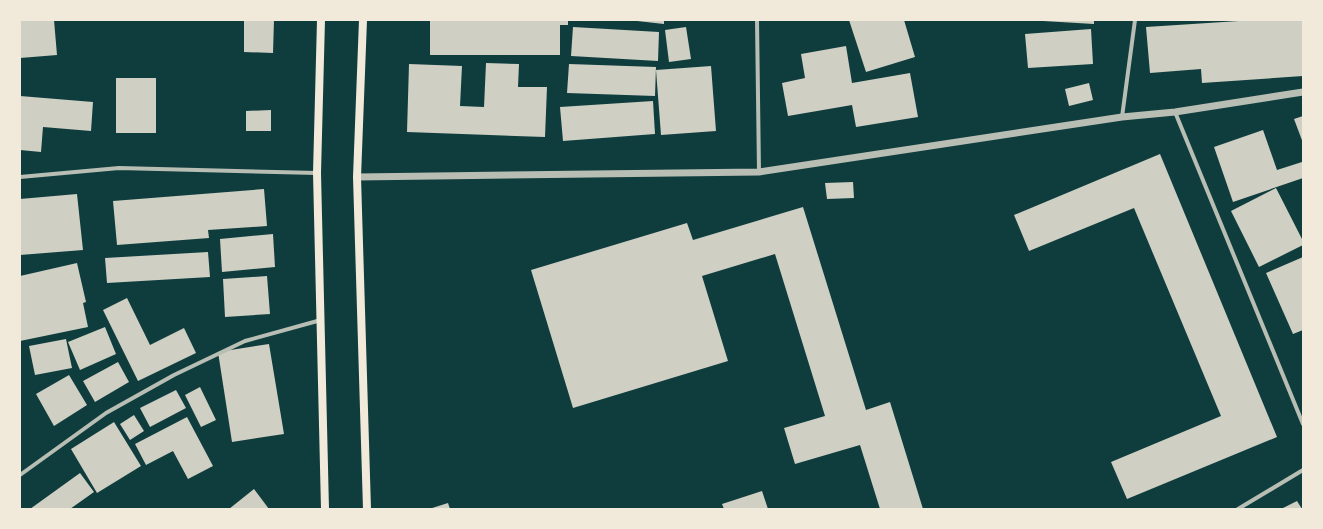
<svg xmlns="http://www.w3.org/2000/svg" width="1323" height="529" font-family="'Noto Sans',sans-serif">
<rect width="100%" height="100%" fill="#0f3d3e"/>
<path fill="#cfcfc3" d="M 20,20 L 54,20 L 57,55 L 20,58 Z
M 244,20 L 274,20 L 273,53 L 244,52 Z
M 430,20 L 568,20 L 568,25 L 560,25 L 560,55 L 430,55 Z
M 637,20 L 664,20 L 664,24 L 637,21 Z
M 849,20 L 904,20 L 915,57 L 866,72 Z
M 1043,20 L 1094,20 L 1094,24 L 1043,21 Z
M 1254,20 L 1303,20 L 1303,76 L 1202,83 L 1201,69 L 1150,73 L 1146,27 Z
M 573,27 L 659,32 L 658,61 L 571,56 Z
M 686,27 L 691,59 L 669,62 L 665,30 Z
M 1091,29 L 1093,64 L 1028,68 L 1025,34 Z
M 846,46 L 852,83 L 910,73 L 918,117 L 856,127 L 852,105 L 788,116 L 782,83 L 805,78 L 801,54 Z
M 486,63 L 519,64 L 518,87 L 547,87 L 545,137 L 407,132 L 409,64 L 462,66 L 460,106 L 484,107 Z
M 569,64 L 656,67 L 655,96 L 567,93 Z
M 711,66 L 716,131 L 661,135 L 656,70 Z
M 116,78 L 156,78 L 156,133 L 116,133 Z
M 1089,83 L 1093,100 L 1069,106 L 1065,89 Z
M 20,96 L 93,102 L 91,131 L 43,127 L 41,152 L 20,150 Z
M 653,101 L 655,134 L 563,141 L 560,107 Z
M 271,110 L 271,131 L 246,131 L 246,111 Z
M 1303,116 L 1303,143 L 1294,119 Z
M 1263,130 L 1277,170 L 1302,162 L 1303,178 L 1233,202 L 1214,147 Z
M 1160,154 L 1277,437 L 1127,499 L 1111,462 L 1221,416 L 1134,208 L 1029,251 L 1014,215 Z
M 853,182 L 854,198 L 827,199 L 825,183 Z
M 1276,188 L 1303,241 L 1303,245 L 1259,267 L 1231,211 Z
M 264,189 L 267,226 L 208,230 L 209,238 L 117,245 L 113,201 Z
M 77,194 L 83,250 L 20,255 L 20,199 Z
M 803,207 L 866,410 L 890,402 L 923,509 L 880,509 L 860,445 L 795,464 L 784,428 L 825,416 L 775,254 L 702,276 L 728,361 L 573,408 L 531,270 L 687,223 L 693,240 Z
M 273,234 L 275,267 L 222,272 L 220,239 Z
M 208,252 L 210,277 L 107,283 L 105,258 Z
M 1303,257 L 1303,330 L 1293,334 L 1266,273 Z
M 77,263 L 86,302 L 83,303 L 88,327 L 20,341 L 20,276 Z
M 267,276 L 270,314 L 225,317 L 223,279 Z
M 127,298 L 150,345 L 184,328 L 196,353 L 138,381 L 103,310 Z
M 105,327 L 116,354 L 80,370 L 68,342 Z
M 66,339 L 72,368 L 35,375 L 29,346 Z
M 269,344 L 284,434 L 232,442 L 218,352 Z
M 118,362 L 129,382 L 95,402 L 83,381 Z
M 69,375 L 87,405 L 54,426 L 36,394 Z
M 200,387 L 216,420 L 201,427 L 185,395 Z
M 176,390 L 186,408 L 150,427 L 140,408 Z
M 134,415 L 144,431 L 130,440 L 120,424 Z
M 187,417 L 213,466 L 188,479 L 173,451 L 146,465 L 135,444 Z
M 114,422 L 141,466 L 97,493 L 71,449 Z
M 80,473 L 94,492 L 70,509 L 30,509 Z
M 254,489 L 269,509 L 229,509 Z
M 762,491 L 768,509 L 724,509 L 722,504 Z
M 1297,501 L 1302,509 L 1281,509 Z
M 448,503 L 450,509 L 429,509 Z"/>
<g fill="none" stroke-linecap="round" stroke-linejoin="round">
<path stroke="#b8beb3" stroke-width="4" d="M 757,20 L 759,172
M 1175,112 L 1303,424
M 1122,117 L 1135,20
M 20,177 L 119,168 L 317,173
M 20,475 L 106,413 L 174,375 L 245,341 L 321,320
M 1238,509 L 1303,470"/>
<path stroke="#b8beb3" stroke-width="7" d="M 357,177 L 759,172 L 1122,117 L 1175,112 L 1303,92"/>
<path stroke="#f1e9da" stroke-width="8" d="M 321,20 L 317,173 L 325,509
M 363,20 L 357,177 L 367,509"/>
</g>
<rect width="1323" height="529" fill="none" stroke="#f1e9da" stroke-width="42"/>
</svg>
